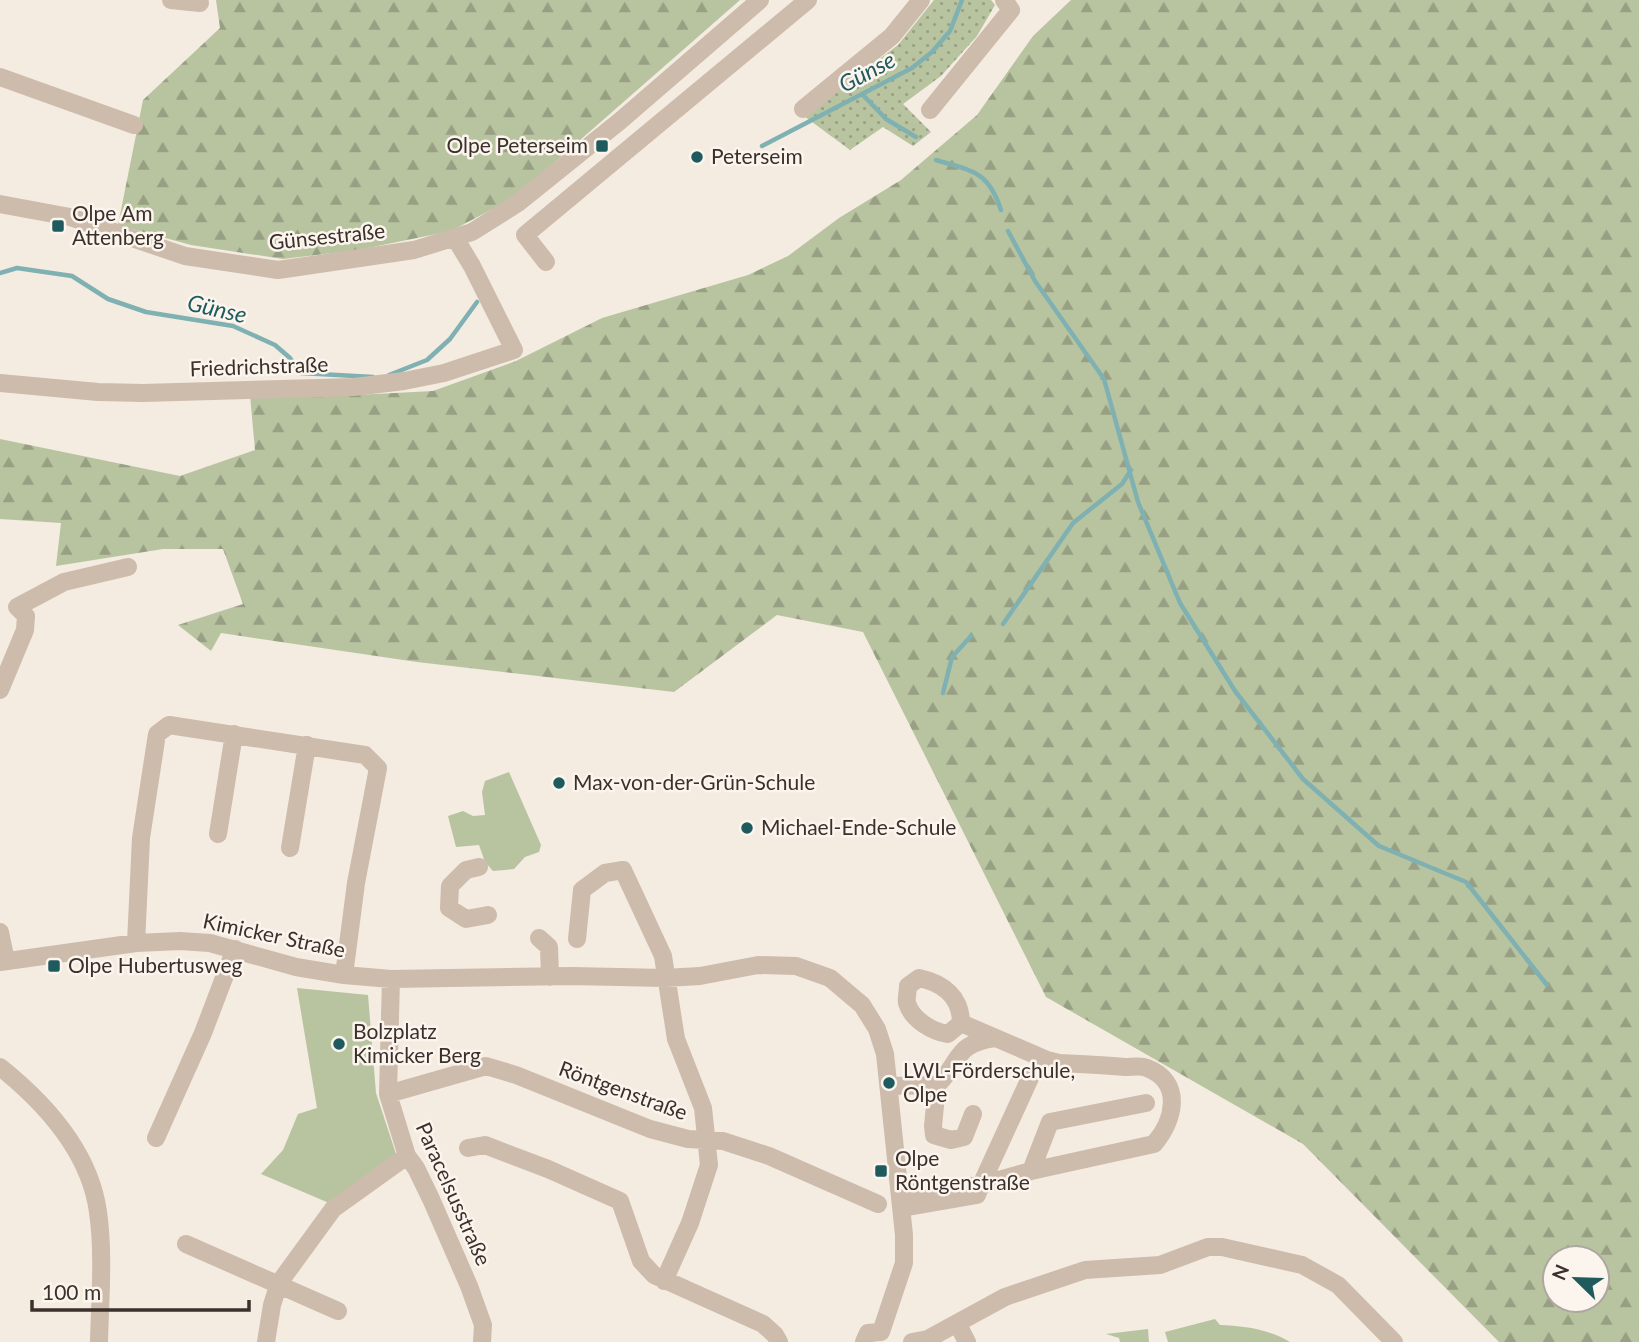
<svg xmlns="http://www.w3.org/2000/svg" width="1639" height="1342" font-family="Lato,sans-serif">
<defs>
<pattern id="grass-dots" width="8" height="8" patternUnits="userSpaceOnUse" patternTransform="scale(1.75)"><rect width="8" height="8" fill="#b8c4a0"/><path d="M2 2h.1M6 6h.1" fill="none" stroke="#97a083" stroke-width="1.8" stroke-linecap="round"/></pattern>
<pattern id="forest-firs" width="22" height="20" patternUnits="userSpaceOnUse" patternTransform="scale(1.75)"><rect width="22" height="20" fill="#b8c4a0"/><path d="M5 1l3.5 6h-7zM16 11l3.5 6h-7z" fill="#97a083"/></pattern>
</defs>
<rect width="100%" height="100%" fill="#f4ebe1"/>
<path fill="url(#grass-dots)" d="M 934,0 L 991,0 L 995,5 L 977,36 L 941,76 L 903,104 L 931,132 L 913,146 L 883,127 L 850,150 L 804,116 L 898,45 Z"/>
<path fill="url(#forest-firs)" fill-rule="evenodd" d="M 216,0 L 740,0 L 515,197 L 451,231 L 358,250 L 283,259 L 191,245 L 118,225 L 143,100 L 220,28 Z
M 1071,0 L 1639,0 L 1639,1342 L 1499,1342 L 1303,1144 L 1046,997 L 863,632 L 777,615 L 674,692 L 417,662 L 221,633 L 211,651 L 178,625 L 243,604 L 223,549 L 163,549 L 56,566 L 61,523 L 0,519 L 0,439 L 180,476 L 255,450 L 250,395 L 356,395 L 433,391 L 516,361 L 602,318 L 748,275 L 788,256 L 839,218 L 901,180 L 977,115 L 1033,36 ZM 1555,1258 L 1597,1258 L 1597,1300 L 1555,1300 Z"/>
<path fill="#b8c4a0" d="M 509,772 L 541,845 L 539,852 L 525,857 L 514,869 L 493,871 L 485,862 L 479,845 L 456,847 L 448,816 L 463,811 L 473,816 L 485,815 L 482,792 L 485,781 Z
M 297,988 L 368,995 L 376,1093 L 397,1157 L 329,1203 L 261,1174 L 283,1150 L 298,1114 L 317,1108 Z
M 1215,1319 L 1220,1325 C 1244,1326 1269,1329 1290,1342 L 1168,1342 L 1165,1332 Z
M 1148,1329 L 1149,1342 L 1120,1342 L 1119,1338 L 1106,1334 Z"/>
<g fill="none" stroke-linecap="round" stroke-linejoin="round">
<path stroke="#7fb0b2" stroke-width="4.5" d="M 862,94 L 886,119 L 916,137
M 762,146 L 912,68 L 932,52 L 950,31 L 962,0
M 936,160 C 973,171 988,171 1001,210
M 1008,231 L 1035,281 L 1104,379 L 1138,502 L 1180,603 L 1235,691 L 1303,779 L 1379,846 L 1466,882 L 1547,985
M 0,273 L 17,268 L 72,276 L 108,299 L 146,312 L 233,326 L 275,345 L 290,358 L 301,373 L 373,377
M 389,375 L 427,360 L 450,339 L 477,302
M 1003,624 L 1073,523 L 1122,484 L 1131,470
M 943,693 L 952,657 L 971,636"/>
<path stroke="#cdbbac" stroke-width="18" d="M 171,0 L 200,3
M 0,77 L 134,125
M 803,109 L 892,36 L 921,0
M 930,110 L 1011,10 L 1004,0
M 0,204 L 70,217 L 185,256 L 278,270 L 414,250 L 472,232 L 518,203 L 620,121 L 760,0
M 546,262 L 525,235 L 808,0
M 0,383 L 98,392 L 143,393 L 354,387 L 404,381 L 444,373 L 514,350 L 472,266 L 455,238
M 0,690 L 25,630 L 26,616 L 17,607 L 64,582 L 128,567
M 218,834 L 234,734
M 290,848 L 307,745
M 479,867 L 466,870 L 450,886 L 449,908 L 466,919 L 488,915
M 0,932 L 6,961
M 539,938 L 549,947 L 550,977
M 577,939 L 582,890 L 605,873 L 623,870 L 663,956 L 676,1039 L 703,1108 L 709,1165 L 690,1223 L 664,1281
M 136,943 L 141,838 L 157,734 L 169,725 L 365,755 L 378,768 L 356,883 L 344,975
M 0,962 L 136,943 L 180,941 L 210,943 L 296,967 L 344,975 L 391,979 L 572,976 L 665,978 L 700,976 L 758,965 L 796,966 L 830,978 L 862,1005 L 877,1029 L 885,1054 L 904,1235 L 904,1263 L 881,1332
M 919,978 C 943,983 961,997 961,1023 L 948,1034 C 933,1032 912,1020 907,1003 C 906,999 908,991 908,986 Z
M 391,979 L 388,1094 L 407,1156 L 416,1168 L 431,1199 L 469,1286 L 483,1325 L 482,1342
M 961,1023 L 1047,1060 L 1059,1063 C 1081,1064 1103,1065 1125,1067 C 1132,1067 1141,1065 1147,1068 C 1184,1082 1174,1121 1154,1144 L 1031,1171
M 0,1067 C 45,1103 90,1153 98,1212 C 104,1254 100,1299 99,1342
M 1030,1078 L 981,1185 L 1031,1171 L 1050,1122 L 1146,1103
M 937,1085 L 933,1126 L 934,1135 L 951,1140 L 964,1137 L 973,1114
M 889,1086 L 937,1085 C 962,1061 953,1044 995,1038
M 388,1094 L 486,1066 L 516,1075 L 650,1129 L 688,1139 L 723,1141 L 769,1156 L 878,1204
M 156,1138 L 203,1033 L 235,949
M 468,1148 L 485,1145 L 548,1169 L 620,1201 L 641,1261 L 654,1275 L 763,1324 L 775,1335 L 779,1342
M 900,1194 L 981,1185 L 977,1195 L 902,1208
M 186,1244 L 338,1311
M 957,1323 L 967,1342
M 266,1342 L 272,1305 L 279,1283 L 333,1209 L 407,1156
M 864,1342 L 868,1333 L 881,1332
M 912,1342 L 928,1339 L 1005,1297 L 1085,1270 L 1160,1265 L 1208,1247 L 1222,1247 L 1302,1265 L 1338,1285 L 1394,1342"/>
</g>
<g fill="#1f5a5e" stroke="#fbf5ee" stroke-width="2.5">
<rect x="595" y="139" width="14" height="14" rx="3.5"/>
<circle cx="697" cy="157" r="7"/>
<rect x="51" y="219" width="14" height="14" rx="3.5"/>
<circle cx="559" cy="783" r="7"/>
<circle cx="747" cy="828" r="7"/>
<rect x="47" y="959" width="14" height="14" rx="3.5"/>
<circle cx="339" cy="1044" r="7"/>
<circle cx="889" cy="1083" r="7"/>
<rect x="874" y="1164" width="14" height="14" rx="3.5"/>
</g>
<g text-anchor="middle" stroke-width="5" stroke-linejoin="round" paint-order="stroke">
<g font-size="21" fill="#3b302b" stroke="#fbf5ee" text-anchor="start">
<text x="588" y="153" text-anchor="end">Olpe Peterseim</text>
<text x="711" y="164">Peterseim</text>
<text x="72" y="221">Olpe Am<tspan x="72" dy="24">Attenberg</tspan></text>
<text x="573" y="790">Max-von-der-Grün-Schule</text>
<text x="761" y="835">Michael-Ende-Schule</text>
<text x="68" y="973">Olpe Hubertusweg</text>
<text x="353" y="1039">Bolzplatz<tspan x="353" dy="24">Kimicker Berg</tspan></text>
<text x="903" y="1078">LWL-Förderschule,<tspan x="903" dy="24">Olpe</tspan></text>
<text x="895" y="1166">Olpe<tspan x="895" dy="24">Röntgenstraße</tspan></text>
</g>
<g font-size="21" fill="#3b302b" stroke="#fbf5ee">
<text transform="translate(327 237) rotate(-6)" y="7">Günsestraße</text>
<text transform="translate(259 367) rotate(-2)" y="7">Friedrichstraße</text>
<text transform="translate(274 936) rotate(12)" y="7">Kimicker Straße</text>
<text transform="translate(623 1091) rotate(20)" y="7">Röntgenstraße</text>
<text transform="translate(453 1194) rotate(66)" y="7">Paracelsusstraße</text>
</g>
<g font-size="23" font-style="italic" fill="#1f5a5e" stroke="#fbf5ee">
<text transform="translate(867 72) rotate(-28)" y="8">Günse</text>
<text transform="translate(217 309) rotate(13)" y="8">Günse</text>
</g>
</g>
<g transform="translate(1576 1279) rotate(293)"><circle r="33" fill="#fbf5ee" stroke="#aea6a0" stroke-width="2"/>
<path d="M0-5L12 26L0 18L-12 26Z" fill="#1f5a5e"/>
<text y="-10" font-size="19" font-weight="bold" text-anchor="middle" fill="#3b302b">N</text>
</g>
<path d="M32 1300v10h217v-10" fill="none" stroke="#3b302b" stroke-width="3.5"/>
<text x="42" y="1300" font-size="21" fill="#3b302b" stroke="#fbf5ee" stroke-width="5" paint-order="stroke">100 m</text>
</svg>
